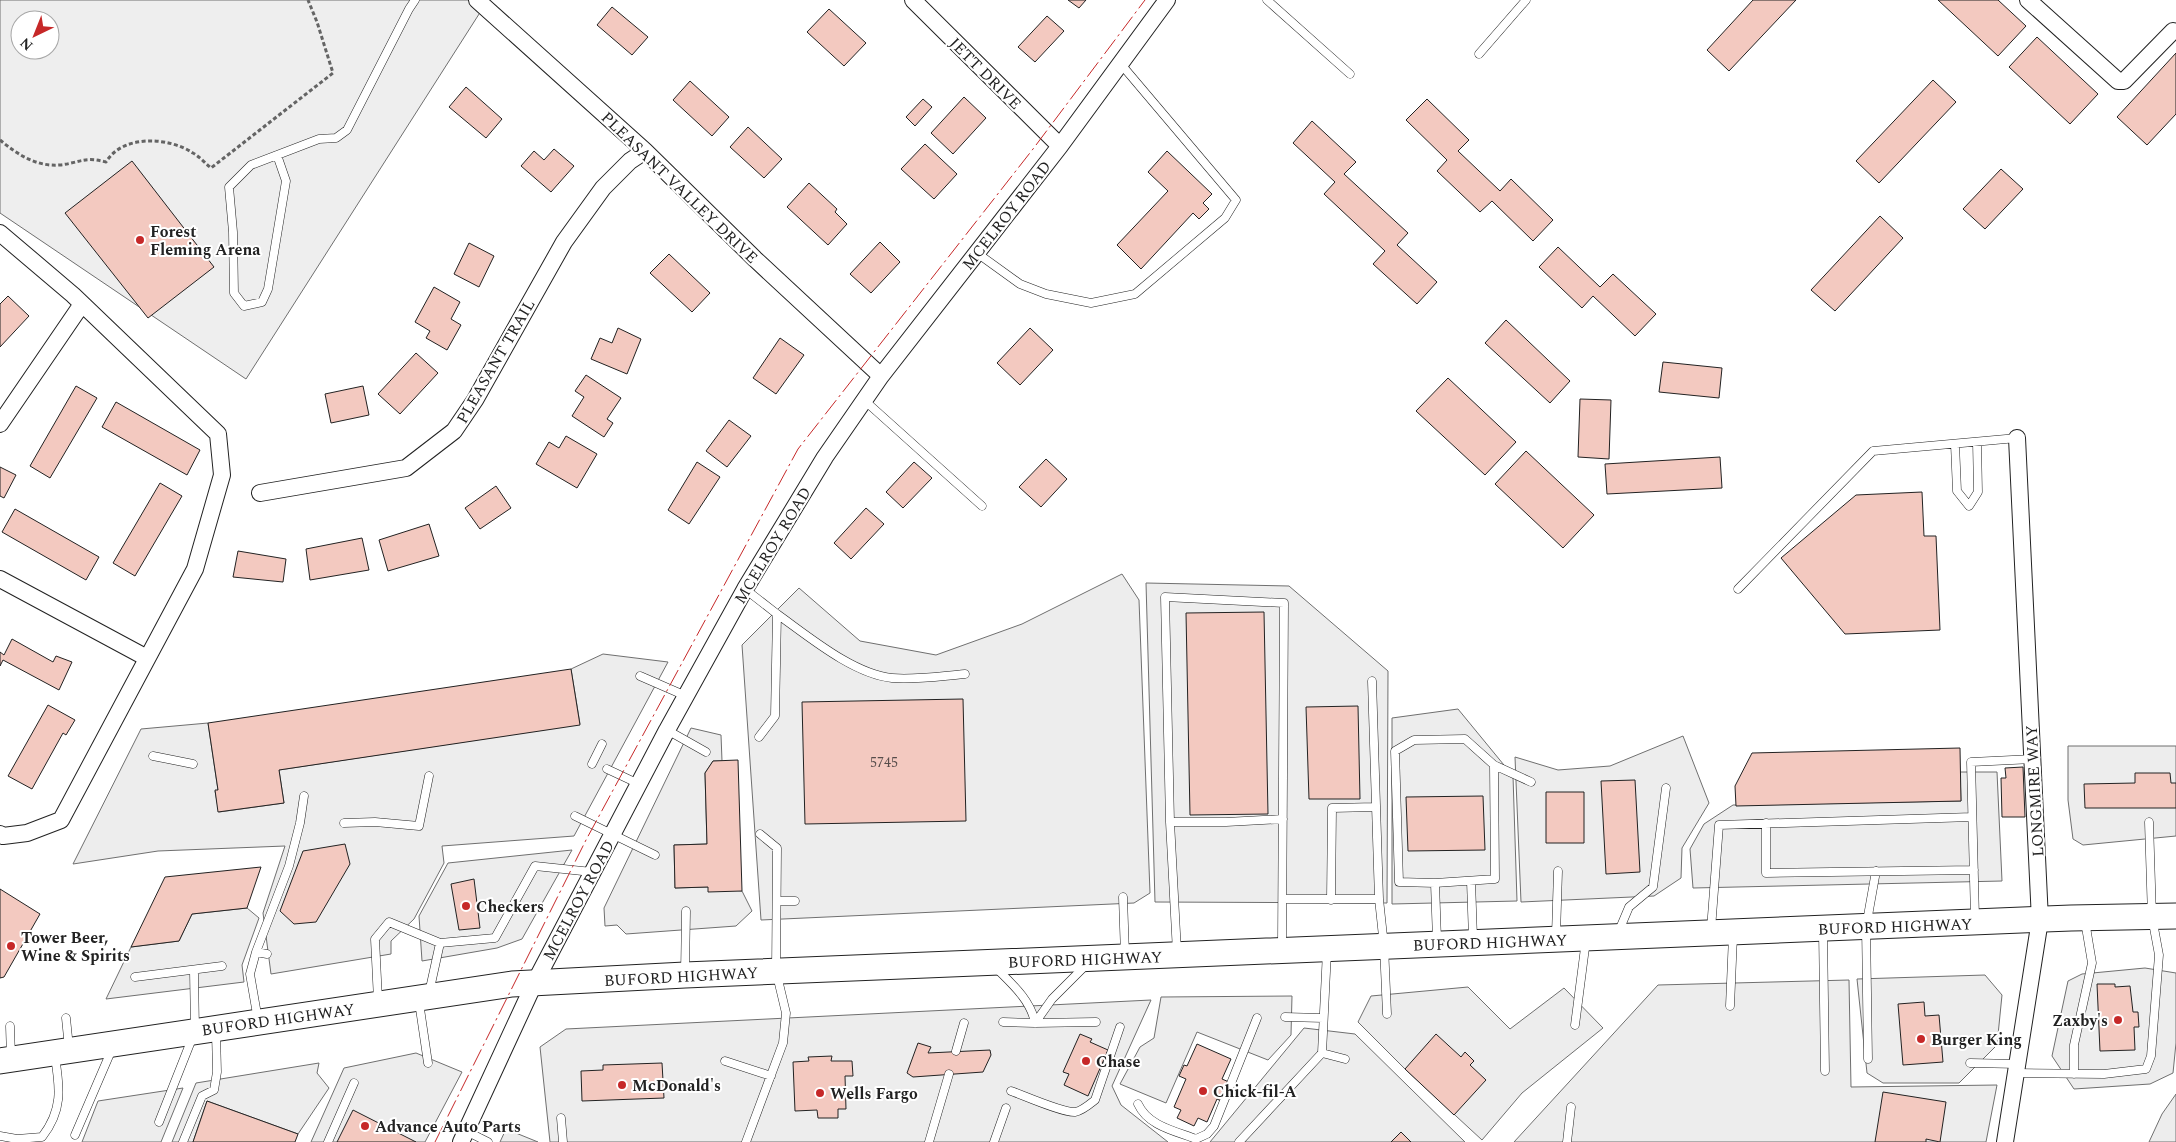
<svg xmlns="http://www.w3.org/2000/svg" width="2176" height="1142" font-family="Spectral,serif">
<rect width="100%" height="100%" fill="#fff"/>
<path fill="#eee" stroke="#6f6f6f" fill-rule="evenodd" d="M 0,0 L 488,0 L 246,379 L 0,213 ZM 20,20 L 50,20 L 50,50 L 20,50 Z"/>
<path fill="#ededed" stroke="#6f6f6f" d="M 1122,574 L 1139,600 L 1150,893 L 1134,903 L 761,920 L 742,645 L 799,588 L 860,641 L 936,655 L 1022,624 Z
M 1146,583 L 1289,586 L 1388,671 L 1387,903 L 1155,902 Z
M 603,654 L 668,662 L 574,836 L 442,846 L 444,863 L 414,919 L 391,941 L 391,954 L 271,974 L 263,913 L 285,846 L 158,851 L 73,864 L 141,729 L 208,723 L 218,790 L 215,791 L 219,812 L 284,803 L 279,770 L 580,724 L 571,669 Z
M 1458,709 L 1513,776 L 1517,901 L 1392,904 L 1392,718 Z
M 691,728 L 721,735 L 722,761 L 713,761 L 705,773 L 707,844 L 674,845 L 675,888 L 708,887 L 742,891 L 752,911 L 736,926 L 626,934 L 617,925 L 605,926 L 604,908 Z
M 1683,736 L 1709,803 L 1682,848 L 1681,878 L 1654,896 L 1521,902 L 1515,757 L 1558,770 L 1610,766 Z
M 2068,746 L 2176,746 L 2176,836 L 2083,845 L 2073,839 L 2068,800 Z
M 1960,772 L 1997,772 L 2002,881 L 1693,888 L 1690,849 L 1704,824 L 1733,805 L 1961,801 Z
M 572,850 L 522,939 L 497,948 L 422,961 L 419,916 L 448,863 Z
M 247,908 L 259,918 L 242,965 L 244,982 L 106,999 L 131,947 L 179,941 L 192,914 Z
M 2145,968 L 2176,973 L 2176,1043 L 2173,1073 L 2150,1084 L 2074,1089 L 2052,1056 L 2068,981 L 2082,974 Z
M 1985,975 L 2002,995 L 1997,1045 L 1959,1083 L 1883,1083 L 1867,1073 L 1857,979 Z
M 1849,980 L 1851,1087 L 1997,1085 L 1986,1142 L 1514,1142 L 1658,985 Z
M 1468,987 L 1510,1029 L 1564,988 L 1603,1028 L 1522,1093 L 1482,1140 L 1405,1069 L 1358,1022 L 1371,996 Z
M 1292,996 L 1291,1035 L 1268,1060 L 1197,1032 L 1166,1103 L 1120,1084 L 1140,1047 L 1154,1038 L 1161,997 Z
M 1151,1000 L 1112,1086 L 1121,1105 L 1168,1142 L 550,1142 L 540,1047 L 566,1029 Z
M 1304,1028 L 1355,1034 L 1465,1142 L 1210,1142 Z
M 416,1053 L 462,1072 L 425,1142 L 311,1142 L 344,1068 Z
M 319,1063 L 317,1073 L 329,1088 L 298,1134 L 207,1101 L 193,1142 L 172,1142 L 196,1083 Z
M 183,1088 L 161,1142 L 82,1142 L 98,1101 Z
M 2176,1094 L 2176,1142 L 2149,1142 L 2162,1114 Z
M 506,1129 L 538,1142 L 500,1142 Z"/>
<path fill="#f3c9c0" stroke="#222" d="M 1068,0 L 1086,0 L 1079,8 Z
M 1753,0 L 1796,0 L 1729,71 L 1707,50 Z
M 1938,0 L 1998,0 L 2026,26 L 1998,56 Z
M 612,7 L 648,37 L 632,55 L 597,25 Z
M 829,9 L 866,43 L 844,66 L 807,32 Z
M 1047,16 L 1064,31 L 1035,62 L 1018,47 Z
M 2037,37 L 2098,94 L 2070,124 L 2009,67 Z
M 2176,53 L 2176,114 L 2147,145 L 2117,117 Z
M 1933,80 L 1956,102 L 1879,183 L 1856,161 Z
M 690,81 L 729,117 L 712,136 L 673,100 Z
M 466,87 L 502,119 L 486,138 L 449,107 Z
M 964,97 L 986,118 L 953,154 L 931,133 Z
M 923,99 L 932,107 L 915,126 L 906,117 Z
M 1427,99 L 1469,140 L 1458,151 L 1500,191 L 1511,179 L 1553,220 L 1533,241 L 1492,201 L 1480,212 L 1437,171 L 1447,160 L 1406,120 Z
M 1312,121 L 1356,162 L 1344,174 L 1408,233 L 1397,245 L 1437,282 L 1417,304 L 1373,264 L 1385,251 L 1324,194 L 1335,182 L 1293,143 Z
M 748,127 L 782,159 L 764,178 L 730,147 Z
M 925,144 L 957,174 L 934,199 L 901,169 Z
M 554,149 L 574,166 L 551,192 L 521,166 L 534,151 L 544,160 Z
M 1167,151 L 1212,194 L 1203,203 L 1209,209 L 1199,219 L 1193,213 L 1141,269 L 1117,245 L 1168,191 L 1148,172 Z
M 132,161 L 214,267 L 148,318 L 65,213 Z
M 2001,169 L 2023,189 L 1985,229 L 1963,209 Z
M 809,183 L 837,209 L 835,212 L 847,224 L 828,245 L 787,207 Z
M 1880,216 L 1903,238 L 1835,311 L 1811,290 Z
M 880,242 L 900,262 L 871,293 L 850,274 Z
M 469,243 L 494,256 L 479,287 L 454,274 Z
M 1558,247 L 1600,287 L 1613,274 L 1656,314 L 1635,336 L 1593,296 L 1582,308 L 1539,267 Z
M 669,254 L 710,293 L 692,312 L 650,273 Z
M 434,287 L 460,302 L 451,319 L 461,325 L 447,350 L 426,338 L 430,331 L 415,322 Z
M 8,296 L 29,316 L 0,347 L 0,304 Z
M 1506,320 L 1570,381 L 1550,403 L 1485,343 Z
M 618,328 L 641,339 L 627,374 L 591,359 L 600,338 L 612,343 Z
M 1030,328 L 1053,350 L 1020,385 L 997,363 Z
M 780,338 L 804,355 L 776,394 L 753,378 Z
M 416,353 L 438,373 L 400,414 L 378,394 Z
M 1663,362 L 1722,368 L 1719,398 L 1659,392 Z
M 586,375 L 621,398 L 607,419 L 613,423 L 604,437 L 572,416 L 584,397 L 575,391 Z
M 1448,378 L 1516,442 L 1485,475 L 1416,411 Z
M 76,386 L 97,398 L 50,478 L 30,466 Z
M 363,386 L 369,415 L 331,423 L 325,394 Z
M 1580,399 L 1611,400 L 1609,459 L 1578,457 Z
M 116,402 L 200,450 L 187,475 L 102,427 Z
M 729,420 L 751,436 L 727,467 L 706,451 Z
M 566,436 L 597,454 L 577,488 L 536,464 L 549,442 L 559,448 Z
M 1526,451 L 1594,515 L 1563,548 L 1495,484 Z
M 1720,457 L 1722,488 L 1607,494 L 1605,464 Z
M 1046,459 L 1067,479 L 1041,507 L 1019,487 Z
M 697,462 L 720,477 L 689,524 L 668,510 Z
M 914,462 L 932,478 L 903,508 L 886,492 Z
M 0,467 L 16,475 L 4,498 L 0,496 Z
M 160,483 L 182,496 L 135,576 L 113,563 Z
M 496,486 L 511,508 L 480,529 L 465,508 Z
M 1922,492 L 1924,536 L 1936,536 L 1940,630 L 1845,634 L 1781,558 L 1856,495 Z
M 866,508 L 884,524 L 851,559 L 834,543 Z
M 15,509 L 99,557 L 86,580 L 2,532 Z
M 429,524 L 439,556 L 388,571 L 379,540 Z
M 362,538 L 369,570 L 310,580 L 306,549 Z
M 238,551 L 286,559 L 283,582 L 233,577 Z
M 1264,612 L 1268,814 L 1190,815 L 1186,613 Z
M 12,639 L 53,662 L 56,656 L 72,662 L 59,690 L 3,660 L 0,666 L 0,652 L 4,655 Z
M 571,669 L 580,725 L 279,770 L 284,803 L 218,812 L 215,790 L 218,790 L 208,723 Z
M 963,699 L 966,821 L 805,824 L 802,702 Z
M 48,705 L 75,720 L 66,735 L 63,733 L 32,789 L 8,776 Z
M 1358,706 L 1360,799 L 1309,799 L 1306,707 Z
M 1960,748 L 1961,801 L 1736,806 L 1735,786 L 1752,753 Z
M 738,760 L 742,891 L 708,892 L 708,887 L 675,888 L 674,845 L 707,844 L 705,773 L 713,761 Z
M 2023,767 L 2025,817 L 2002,817 L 2001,778 L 2006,778 L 2005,768 Z
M 2135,773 L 2170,773 L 2171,783 L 2176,783 L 2176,808 L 2085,808 L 2084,784 L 2135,783 Z
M 1635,780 L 1640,872 L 1606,874 L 1601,781 Z
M 1546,792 L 1584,792 L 1584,843 L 1546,843 Z
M 1483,796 L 1485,850 L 1408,851 L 1406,797 Z
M 345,844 L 350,864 L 316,922 L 294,924 L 280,911 L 303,851 Z
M 261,867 L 247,908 L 192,914 L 179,941 L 131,947 L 165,877 Z
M 474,879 L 480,928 L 459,930 L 451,884 Z
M 0,889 L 40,914 L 4,977 L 0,978 Z
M 2097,984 L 2115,984 L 2115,987 L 2130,986 L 2133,1012 L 2138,1012 L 2139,1027 L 2134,1027 L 2135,1050 L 2100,1051 Z
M 1924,1002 L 1925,1016 L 1939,1015 L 1943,1062 L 1903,1065 L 1898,1004 Z
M 1080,1034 L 1092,1039 L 1090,1042 L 1108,1050 L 1088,1096 L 1064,1085 L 1069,1074 L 1063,1072 Z
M 1436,1034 L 1461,1057 L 1465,1052 L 1474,1061 L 1470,1065 L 1486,1080 L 1454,1115 L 1405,1069 Z
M 918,1043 L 931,1047 L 928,1053 L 990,1050 L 991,1055 L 983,1072 L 913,1077 L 907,1073 Z
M 1197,1044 L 1231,1059 L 1222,1079 L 1229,1082 L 1221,1101 L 1217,1099 L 1207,1122 L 1198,1118 L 1194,1126 L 1177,1118 L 1181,1110 L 1174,1107 L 1186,1079 L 1179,1076 L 1184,1065 L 1187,1066 Z
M 832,1056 L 831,1061 L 852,1061 L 853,1076 L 845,1076 L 846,1109 L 838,1109 L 838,1118 L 818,1118 L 817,1110 L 795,1111 L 793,1062 L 809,1061 L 808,1057 Z
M 662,1063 L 664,1098 L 582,1101 L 581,1071 L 603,1070 L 603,1065 Z
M 1883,1092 L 1946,1102 L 1940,1142 L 1926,1139 L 1926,1142 L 1875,1142 Z
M 207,1101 L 298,1134 L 295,1142 L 193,1142 Z
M 353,1110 L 416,1142 L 337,1142 Z
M 1401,1132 L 1411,1142 L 1391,1142 Z"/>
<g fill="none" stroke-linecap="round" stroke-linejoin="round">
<defs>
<path id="lane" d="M 1267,0 L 1350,74
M 1479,54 L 1526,0
M 277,155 L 286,181 L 268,289 L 262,302 L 244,306 L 234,293 L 233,232 L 229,187 L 251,165 L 319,139 L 336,138 L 347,130 L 409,9 L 415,0
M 977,253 L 1020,284 L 1046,294 L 1091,303 L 1135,294 L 1225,218 L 1236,200 L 1120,63
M 864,400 L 982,506
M 1955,444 L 1957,491 L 1969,506 L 1978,492 L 1977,442
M 745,589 L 777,614 L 775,716 L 759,737
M 1738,589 L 1873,451 L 2017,438
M 777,614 C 808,636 853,674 892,678 C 916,680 941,676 965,674
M 640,676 L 686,696
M 1372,681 L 1379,899 L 1384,946 L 1387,1014
M 667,730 L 706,752
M 153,756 L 193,764
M 592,764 L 602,744
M 1494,765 L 1531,782
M 607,769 L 639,784
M 575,816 L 655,855
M 1170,822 L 1165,597 L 1284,603 L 1282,946
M 344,823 L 375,822 L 419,826 L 429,776
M 1766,823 L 1766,873 L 1974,870
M 1471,881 L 1473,938
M 1435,883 L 1495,879 L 1494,765 L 1465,739 L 1414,740 L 1395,751 L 1399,882 L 1435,883 L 1437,940
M 1123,897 L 1125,955
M 1283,899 L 1379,899
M 1331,900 L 1332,808 L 1375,807
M 778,901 L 795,901
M 1975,918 L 1971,762 L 2033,759
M 1711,929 L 1719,825 L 1972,817
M 1823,931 L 1825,1071
M 1618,933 L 1629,907 L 1653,887 L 1666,788
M 1556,935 L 1558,871
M 256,952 L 267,954
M 1177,952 L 1170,822 L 1226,822 L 1283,819
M 995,967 C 1011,983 1031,1000 1035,1023
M 685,973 L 686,911
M 135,977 L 222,966
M 429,993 L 440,943
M 378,1000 L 375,939 L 389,922 L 440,943 L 495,938 L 535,866 L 592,872
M 419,1002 L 428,1063
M 1730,1006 L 1733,936
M 1285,1017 L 1323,1018
M 66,1018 L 69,1048
M 258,1020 L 250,974 L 256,952 L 289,866 L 300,823 L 304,796
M 1003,1022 L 1035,1023 L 1096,1022
M 1035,1023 L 1052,999 L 1086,965
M 1575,1025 L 1586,940
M 10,1026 L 11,1057
M 956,1051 L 964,1023
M 1322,1053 L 1345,1059
M 1868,1059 L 1866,927 L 1876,871
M 725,1061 L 771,1076
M 1970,1063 L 2018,1064
M 2016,1073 L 2104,1074 L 2146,1069 L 2151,1056 L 2159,955 L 2152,917 L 2149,822
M 2074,1074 L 2074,1045 L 2092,963 L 2085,921
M 1011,1091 C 1025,1096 1063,1113 1075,1112 C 1082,1111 1090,1104 1095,1100 L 1120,1027
M 1138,1104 C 1148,1126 1175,1131 1196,1139 L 1207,1134 L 1214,1126 L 1257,1018
M 561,1118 L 563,1142
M 159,1122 L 195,1031 L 194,971
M 466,1131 L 488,1142
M 75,1135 L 112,1049
M 0,1136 L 17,1139 L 42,1137 C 63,1110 60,1088 55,1057
M 183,1142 L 202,1096 L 214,1090 L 217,1072 L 216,1033
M 328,1142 L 354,1083
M 746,1142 L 783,1043 L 786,1013 L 776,971 L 777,848 L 760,834
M 929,1142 L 949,1074
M 994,1142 L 1006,1108
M 1239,1142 L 1322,1053 L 1327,951
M 1567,1142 L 1571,1107"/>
<path id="street" d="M 477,0 L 645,151 L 755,259 L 881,376
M 913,0 L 1060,146
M 2028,0 L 2118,81 L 2124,81 L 2173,31
M 0,233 L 73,295 L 218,434 L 222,475 L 195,569 L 61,820 L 27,833 L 3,836 L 0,834
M 0,424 L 82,304
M 260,493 L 406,468 L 454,431 L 475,400 L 564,242 L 603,188 L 630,161 L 645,151
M 0,579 L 147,658
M 461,1142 L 534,984 L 667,730 L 745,589 L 825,457 L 881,376 L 1060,146 L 1167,0
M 2005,1142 L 2040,920 L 2017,438"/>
<path id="primary" d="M 0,1061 L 512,984 L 685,975 L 2071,918 L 2176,916"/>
</defs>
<use href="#lane" stroke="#222" stroke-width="9"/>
<use href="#street" stroke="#222" stroke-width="18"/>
<use href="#primary" stroke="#222" stroke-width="27"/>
<path stroke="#646464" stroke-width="3" stroke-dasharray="4 2.5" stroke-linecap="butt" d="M 0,140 C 17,154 36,167 60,165 C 79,163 84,156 106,162 C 123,134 169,137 193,153 C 200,157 205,163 211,168 L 333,73 L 317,22 L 308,0"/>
<use href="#lane" stroke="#fff" stroke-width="8"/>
<use href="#street" stroke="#fff" stroke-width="16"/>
<use href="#primary" stroke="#fff" stroke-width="25"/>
<path stroke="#c62828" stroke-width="1" stroke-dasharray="18 4 2.5 4" stroke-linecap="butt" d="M 435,1142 L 586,840 L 798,449 L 1033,149 L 1145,0"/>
</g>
<g fill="#c62828" stroke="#fff" stroke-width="2">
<circle cx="140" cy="240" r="5"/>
<circle cx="466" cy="906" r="5"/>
<circle cx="11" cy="946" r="5"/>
<circle cx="2118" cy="1020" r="5"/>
<circle cx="1921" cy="1039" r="5"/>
<circle cx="1086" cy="1061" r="5"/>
<circle cx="622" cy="1085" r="5"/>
<circle cx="1203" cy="1091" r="5"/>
<circle cx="820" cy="1093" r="5"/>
<circle cx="365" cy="1126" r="5"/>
</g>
<g text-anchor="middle" stroke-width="4" stroke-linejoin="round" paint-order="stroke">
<g font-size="14" fill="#564c4a">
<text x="884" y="767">5745</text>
</g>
<g font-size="16" fill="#222" stroke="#fff">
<text transform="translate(986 73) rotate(45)" y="6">JETT DRIVE</text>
<text transform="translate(680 187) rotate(44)" y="6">PLEASANT VALLEY DRIVE</text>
<text transform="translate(1006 215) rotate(-52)" y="6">MCELROY ROAD</text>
<text transform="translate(495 361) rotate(-60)" y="6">PLEASANT TRAIL</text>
<text transform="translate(772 545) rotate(-59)" y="6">MCELROY ROAD</text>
<text transform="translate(2034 791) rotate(-93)" y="6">LONGMIRE WAY</text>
<text transform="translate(578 900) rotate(-62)" y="6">MCELROY ROAD</text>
<text transform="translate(1895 926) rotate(-2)" y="6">BUFORD HIGHWAY</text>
<text transform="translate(1490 942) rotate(-2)" y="6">BUFORD HIGHWAY</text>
<text transform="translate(1085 959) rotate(-2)" y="6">BUFORD HIGHWAY</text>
<text transform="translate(681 976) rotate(-3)" y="6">BUFORD HIGHWAY</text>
<text transform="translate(278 1019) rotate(-8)" y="6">BUFORD HIGHWAY</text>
</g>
<g font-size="16" font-weight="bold" fill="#222" stroke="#fff" text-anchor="start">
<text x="150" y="237">Forest<tspan x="150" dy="18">Fleming Arena</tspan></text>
<text x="476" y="912">Checkers</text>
<text x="21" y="943">Tower Beer,<tspan x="21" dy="18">Wine &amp; Spirits</tspan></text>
<text x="2108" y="1026" text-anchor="end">Zaxby's</text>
<text x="1931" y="1045">Burger King</text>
<text x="1096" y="1067">Chase</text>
<text x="632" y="1091">McDonald's</text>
<text x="1213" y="1097">Chick-fil-A</text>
<text x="830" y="1099">Wells Fargo</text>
<text x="375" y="1132">Advance Auto Parts</text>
</g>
</g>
<g transform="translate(35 35) rotate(223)"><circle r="24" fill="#ffffff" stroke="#a7a7a7"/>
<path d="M0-4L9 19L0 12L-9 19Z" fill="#c62828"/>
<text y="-8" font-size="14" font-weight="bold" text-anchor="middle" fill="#222222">N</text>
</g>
</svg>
